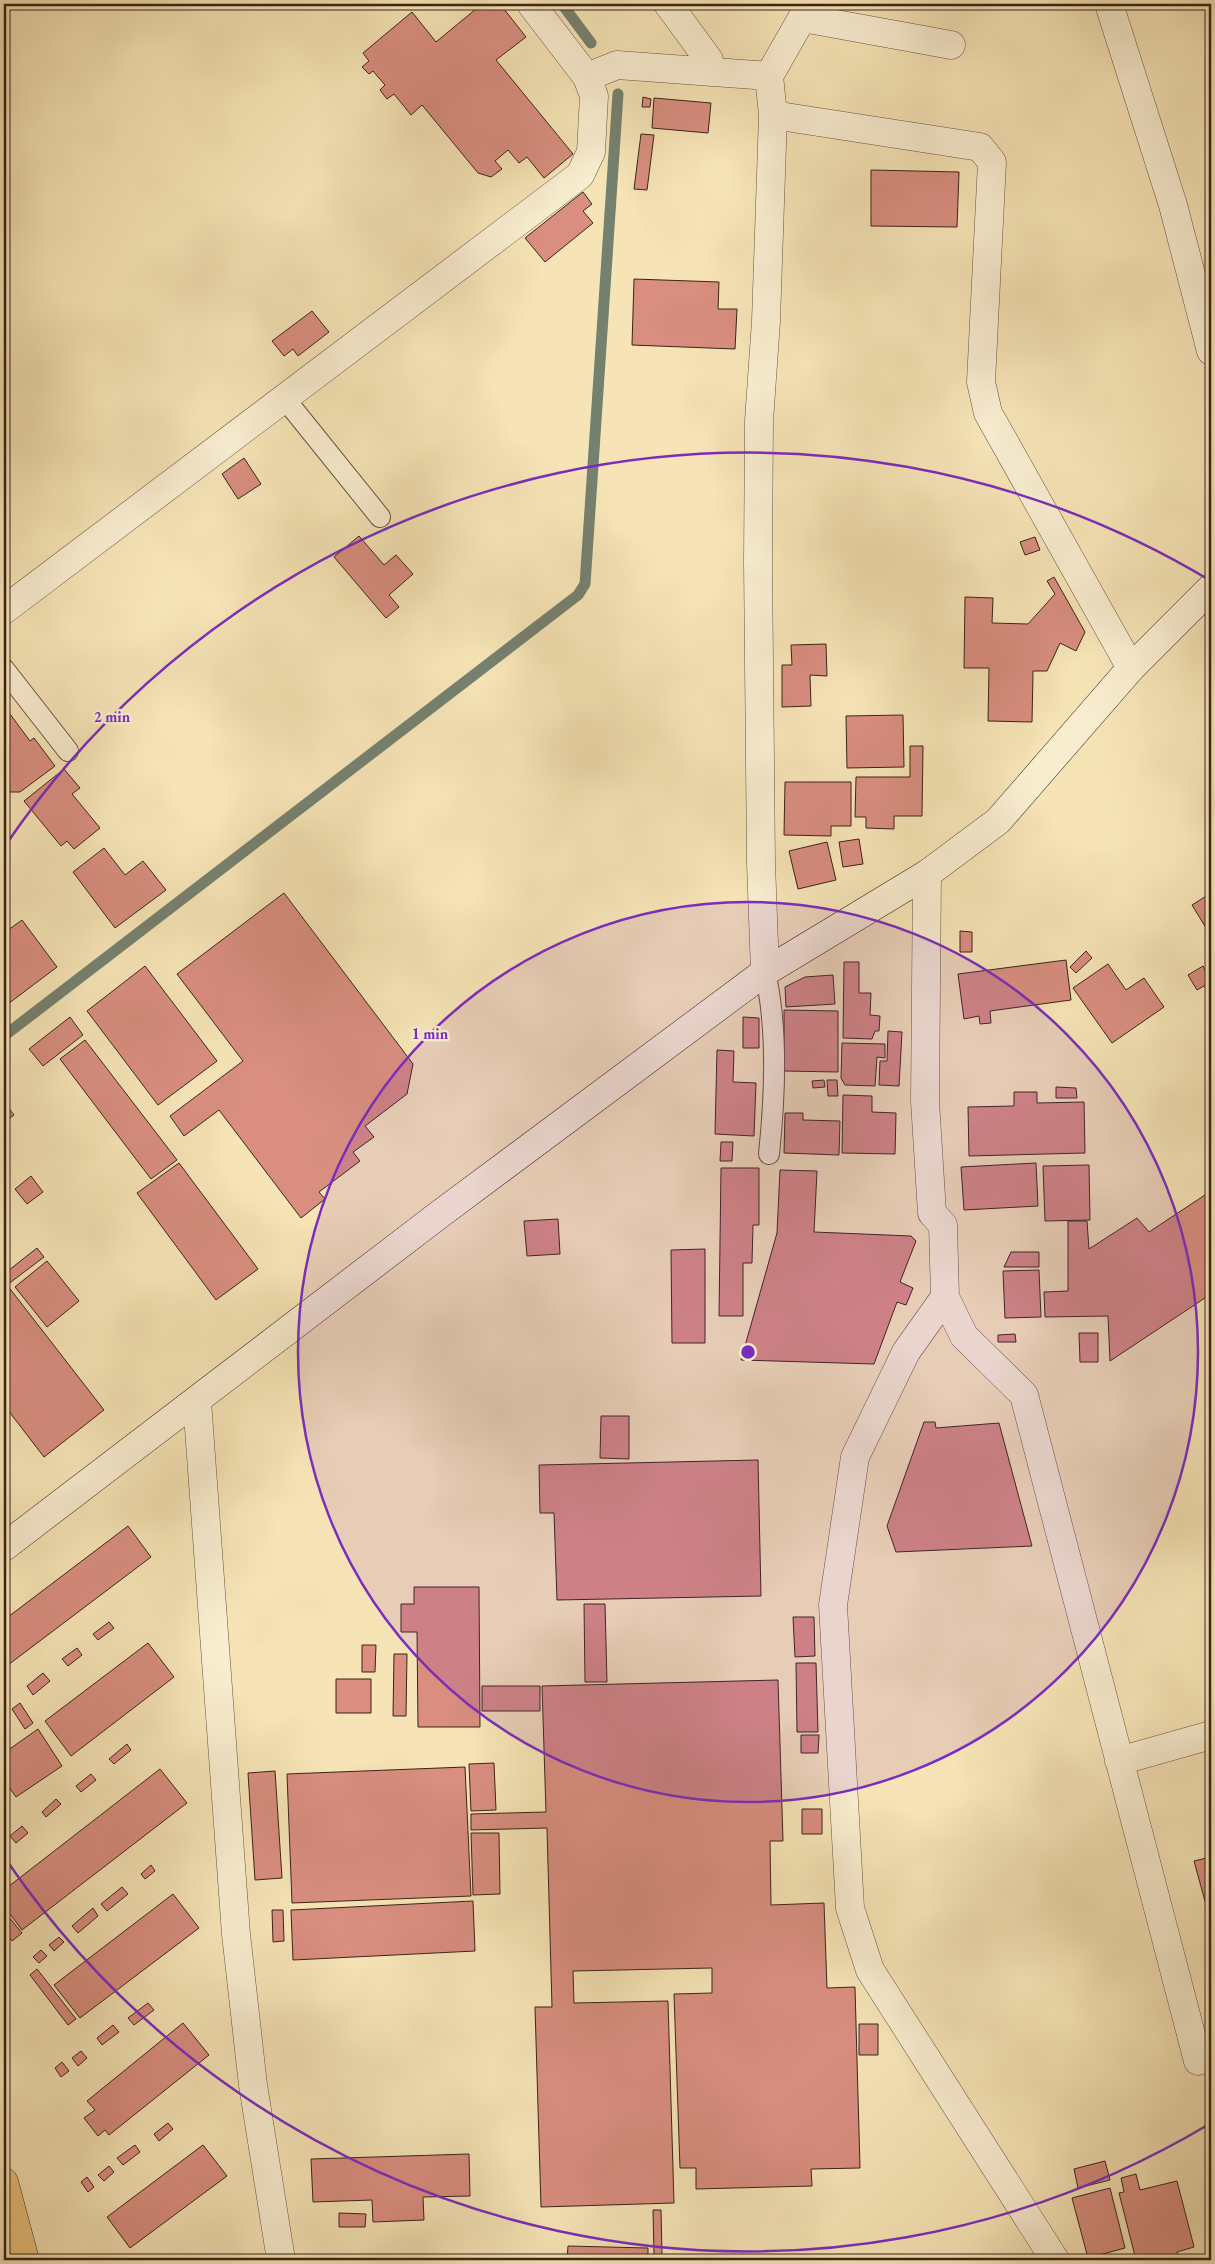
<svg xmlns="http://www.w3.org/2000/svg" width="1215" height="2264" font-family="'EB Garamond',serif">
<rect width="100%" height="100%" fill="#f6e4b6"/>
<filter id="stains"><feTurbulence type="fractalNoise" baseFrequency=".004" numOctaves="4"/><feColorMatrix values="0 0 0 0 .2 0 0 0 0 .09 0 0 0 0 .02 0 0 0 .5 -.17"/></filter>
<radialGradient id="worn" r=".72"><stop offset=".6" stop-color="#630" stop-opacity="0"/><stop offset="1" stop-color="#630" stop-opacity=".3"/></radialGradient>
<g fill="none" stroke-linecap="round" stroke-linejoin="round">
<path stroke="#75816f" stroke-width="11" d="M 562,4 L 591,43
M 4,1036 L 578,595 L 585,584 L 618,94"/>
</g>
<path fill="#d98e80" stroke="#3a2317" d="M 482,4 L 500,4 L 526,37 L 496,60 L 573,154 L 544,178 L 527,157 L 519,163 L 508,150 L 495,161 L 502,169 L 491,177 L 478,173 L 422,105 L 411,115 L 394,94 L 387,99 L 380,90 L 385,85 L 373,71 L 369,74 L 362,67 L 369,61 L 363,53 L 412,12 L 436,42 Z
M 643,97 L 651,99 L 650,107 L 642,107 Z
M 654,98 L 711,103 L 708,133 L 652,128 Z
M 641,134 L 654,135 L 647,190 L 634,189 Z
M 871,170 L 959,172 L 957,227 L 871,226 Z
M 583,192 L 592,204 L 583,211 L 593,223 L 545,262 L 525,238 Z
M 634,279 L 719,282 L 718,309 L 737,309 L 735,349 L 632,345 Z
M 312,311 L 329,332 L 298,356 L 293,349 L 284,356 L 272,341 Z
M 244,458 L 261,484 L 238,499 L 222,474 Z
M 359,536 L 384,565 L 396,555 L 413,574 L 389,595 L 399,607 L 386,618 L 334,557 Z
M 1035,537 L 1040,550 L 1025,555 L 1020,542 Z
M 1054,577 L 1085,632 L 1076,651 L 1060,643 L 1047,671 L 1033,671 L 1032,722 L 988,721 L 989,668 L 964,668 L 965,597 L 993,598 L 992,623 L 1028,624 L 1055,594 L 1047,581 Z
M 826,644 L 827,676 L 810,675 L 811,706 L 782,707 L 782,665 L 792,665 L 791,645 Z
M 4,706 L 30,741 L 34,738 L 55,766 L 20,792 L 10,792 L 4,783 Z
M 903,715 L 904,767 L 847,768 L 846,716 Z
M 910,746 L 923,746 L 922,816 L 894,816 L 894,829 L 866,828 L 866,817 L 855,817 L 856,777 L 910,777 Z
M 64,769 L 80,788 L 72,794 L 100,828 L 74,849 L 67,841 L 61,846 L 24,801 Z
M 785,782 L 851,782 L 851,826 L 831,826 L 831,836 L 784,835 Z
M 859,839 L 863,864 L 843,867 L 839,842 Z
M 827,842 L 836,880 L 798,889 L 789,851 Z
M 104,848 L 125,875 L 143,861 L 166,890 L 115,928 L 73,872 Z
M 284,893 L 413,1064 L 407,1094 L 365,1126 L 374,1137 L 353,1152 L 360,1161 L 319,1192 L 325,1199 L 301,1218 L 219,1110 L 184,1136 L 170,1116 L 243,1061 L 177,974 Z
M 1211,893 L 1211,936 L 1192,905 Z
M 22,920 L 57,967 L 4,1007 L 4,933 Z
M 960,931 L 972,932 L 972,952 L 960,952 Z
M 1086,951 L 1092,958 L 1076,973 L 1070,967 Z
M 1066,960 L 1071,1000 L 990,1011 L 991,1023 L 980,1024 L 979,1016 L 964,1019 L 958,974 Z
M 844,962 L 859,962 L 859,993 L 871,993 L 870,1015 L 880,1016 L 879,1031 L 875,1031 L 872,1039 L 843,1038 Z
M 1108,964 L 1126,990 L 1144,978 L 1164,1007 L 1112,1043 L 1073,988 Z
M 145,966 L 217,1061 L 158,1105 L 87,1011 Z
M 1203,966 L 1211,982 L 1197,990 L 1188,975 Z
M 833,975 L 835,1004 L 786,1007 L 785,987 L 805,977 Z
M 784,1010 L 838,1011 L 838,1072 L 784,1071 Z
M 70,1017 L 83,1035 L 43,1066 L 29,1049 Z
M 743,1017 L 759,1018 L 759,1048 L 743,1048 Z
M 888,1031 L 902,1032 L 899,1086 L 879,1085 L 880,1061 L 887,1061 Z
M 85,1040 L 177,1160 L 151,1179 L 60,1059 Z
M 842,1043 L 885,1044 L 885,1058 L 877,1057 L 875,1086 L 845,1085 L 841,1078 Z
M 717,1050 L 734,1051 L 733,1082 L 756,1083 L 754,1136 L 715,1134 Z
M 824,1080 L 825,1087 L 813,1088 L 812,1081 Z
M 827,1080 L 837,1080 L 838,1096 L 828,1096 Z
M 1056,1087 L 1076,1088 L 1077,1098 L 1056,1098 Z
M 1014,1092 L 1037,1092 L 1037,1103 L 1084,1102 L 1085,1153 L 969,1156 L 968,1107 L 1014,1106 Z
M 843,1095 L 872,1096 L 872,1112 L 896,1113 L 895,1154 L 842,1153 Z
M 4,1102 L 14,1115 L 7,1120 L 4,1116 Z
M 785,1113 L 803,1113 L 803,1120 L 840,1121 L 839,1155 L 784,1153 Z
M 721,1142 L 733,1142 L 732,1161 L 720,1161 Z
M 179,1163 L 258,1269 L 216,1300 L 137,1193 Z
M 1036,1163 L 1038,1206 L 964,1210 L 961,1167 Z
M 1089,1165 L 1090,1220 L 1045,1221 L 1043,1166 Z
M 721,1168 L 759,1168 L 759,1225 L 753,1225 L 752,1263 L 743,1263 L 743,1316 L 719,1316 Z
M 780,1170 L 817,1171 L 814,1232 L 911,1236 L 916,1241 L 900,1282 L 913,1288 L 906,1305 L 897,1302 L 874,1364 L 741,1360 L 777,1233 Z
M 31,1176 L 43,1192 L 27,1204 L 15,1189 Z
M 1211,1191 L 1211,1294 L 1110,1361 L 1108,1316 L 1045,1317 L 1044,1292 L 1068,1291 L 1068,1221 L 1087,1221 L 1089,1249 L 1137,1218 L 1149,1232 Z
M 558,1219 L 560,1254 L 527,1256 L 524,1221 Z
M 37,1248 L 44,1257 L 7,1285 L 104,1410 L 44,1457 L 4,1405 L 4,1274 Z
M 705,1249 L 705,1343 L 672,1343 L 671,1250 Z
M 1011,1252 L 1039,1252 L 1039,1267 L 1004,1267 Z
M 47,1261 L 79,1301 L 47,1327 L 15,1287 Z
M 1039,1270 L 1041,1317 L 1005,1318 L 1003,1271 Z
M 1079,1333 L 1098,1333 L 1098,1362 L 1080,1362 Z
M 1015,1334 L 1016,1342 L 998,1342 L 998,1335 Z
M 601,1416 L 629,1416 L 629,1459 L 600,1458 Z
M 924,1422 L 935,1422 L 936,1428 L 999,1423 L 1032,1546 L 896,1552 L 887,1526 Z
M 758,1460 L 761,1596 L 557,1600 L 554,1513 L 540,1513 L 539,1465 Z
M 128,1526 L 151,1557 L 4,1668 L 4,1620 Z
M 414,1587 L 479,1587 L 480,1727 L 418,1727 L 417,1632 L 401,1632 L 401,1604 L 414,1604 Z
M 584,1604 L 605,1604 L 607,1682 L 585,1682 Z
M 793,1617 L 814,1617 L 815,1656 L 795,1657 Z
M 109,1622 L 114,1628 L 98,1640 L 93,1634 Z
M 148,1643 L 174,1677 L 71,1756 L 45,1721 Z
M 362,1645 L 376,1645 L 375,1672 L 362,1672 Z
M 77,1648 L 82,1655 L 68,1666 L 62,1659 Z
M 394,1654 L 407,1654 L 406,1716 L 393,1716 Z
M 796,1663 L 816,1663 L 818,1732 L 797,1732 Z
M 43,1673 L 50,1681 L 33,1695 L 27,1686 Z
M 336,1679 L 371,1679 L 371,1713 L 336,1713 Z
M 778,1680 L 783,1841 L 770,1841 L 771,1905 L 824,1903 L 827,1988 L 855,1987 L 860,2168 L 811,2169 L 812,2186 L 696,2189 L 696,2168 L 680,2168 L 674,1994 L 712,1993 L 712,1968 L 573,1971 L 574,2003 L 668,2001 L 674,2203 L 541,2207 L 535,2007 L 552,2007 L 547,1828 L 471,1830 L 471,1814 L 546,1812 L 542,1686 Z
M 482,1686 L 540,1686 L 540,1711 L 482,1711 Z
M 20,1703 L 33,1723 L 25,1729 L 12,1709 Z
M 38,1729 L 62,1766 L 16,1797 L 4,1780 L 4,1753 Z
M 801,1735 L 819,1735 L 818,1753 L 801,1753 Z
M 127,1744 L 131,1750 L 114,1764 L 109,1759 Z
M 494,1763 L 496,1810 L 471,1811 L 469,1764 Z
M 465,1767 L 471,1896 L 292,1903 L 287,1774 Z
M 160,1769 L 187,1803 L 22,1930 L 4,1906 L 4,1890 Z
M 275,1771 L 282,1878 L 255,1880 L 248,1773 Z
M 91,1774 L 96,1780 L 81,1792 L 76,1786 Z
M 56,1799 L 61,1804 L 46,1817 L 42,1812 Z
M 802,1809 L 822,1809 L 822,1834 L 802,1834 Z
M 22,1826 L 28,1833 L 16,1843 L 10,1836 Z
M 471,1833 L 499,1833 L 500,1894 L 473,1895 Z
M 1211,1857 L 1211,1923 L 1194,1861 Z
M 151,1865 L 155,1871 L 145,1879 L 141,1874 Z
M 122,1887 L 128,1894 L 107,1911 L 101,1904 Z
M 173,1894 L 199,1928 L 80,2018 L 54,1985 Z
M 473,1901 L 475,1951 L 293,1960 L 291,1910 Z
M 93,1908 L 98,1916 L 78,1933 L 72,1926 Z
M 272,1910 L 283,1910 L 284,1941 L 273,1942 Z
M 4,1911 L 22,1933 L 12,1941 L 4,1931 Z
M 59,1937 L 64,1942 L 54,1951 L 49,1945 Z
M 41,1950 L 47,1956 L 39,1963 L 33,1957 Z
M 37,1969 L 76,2019 L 68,2025 L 30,1975 Z
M 148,2003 L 154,2010 L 134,2025 L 128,2018 Z
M 183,2023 L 209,2055 L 109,2135 L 105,2130 L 98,2136 L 84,2118 L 95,2110 L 87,2101 Z
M 859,2024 L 878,2024 L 878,2055 L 859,2055 Z
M 113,2025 L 119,2032 L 102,2045 L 97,2038 Z
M 81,2051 L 87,2058 L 78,2066 L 72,2058 Z
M 62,2062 L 69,2071 L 61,2077 L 55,2068 Z
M 168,2123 L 173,2129 L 159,2141 L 154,2134 Z
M 135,2145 L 140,2152 L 123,2165 L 117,2158 Z
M 203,2145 L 227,2176 L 130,2248 L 107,2217 Z
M 469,2154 L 470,2196 L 423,2197 L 424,2220 L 373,2222 L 372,2200 L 313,2202 L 311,2159 Z
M 1105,2161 L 1110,2180 L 1078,2188 L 1074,2169 Z
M 109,2166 L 114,2172 L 104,2181 L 98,2175 Z
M 1136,2174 L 1140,2190 L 1177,2181 L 1194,2247 L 1177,2252 L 1179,2260 L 1136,2260 L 1119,2193 L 1124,2192 L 1121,2178 Z
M 87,2177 L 94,2187 L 88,2192 L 81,2182 Z
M 1110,2188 L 1125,2248 L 1088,2258 L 1072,2198 Z
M 653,2210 L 661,2210 L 662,2255 L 654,2255 Z
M 339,2213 L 366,2214 L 365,2227 L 339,2227 Z
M 568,2246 L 648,2248 L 648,2260 L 567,2260 Z"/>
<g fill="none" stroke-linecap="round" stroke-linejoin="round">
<defs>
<path id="lane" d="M 285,399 L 380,517
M 4,669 L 68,751
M 765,972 C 778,1028 775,1097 769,1154"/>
<path id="street" d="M 668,4 L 709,60 L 710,72
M 1109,4 L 1173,205 L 1211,351
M 803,18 L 951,45
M 769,76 L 810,4
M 587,77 L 617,65 L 769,76 L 773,115 L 766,321 L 759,421 L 758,562 L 761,863 L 765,972
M 773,115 L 980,147 L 992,162 L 981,382 L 988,413 L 1131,668
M 4,610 L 580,175 L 591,152 L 594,96 L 587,77 L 531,4
M 927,874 L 925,1101 L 932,1213 L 943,1225 L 945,1297 L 906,1352 L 855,1457 L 833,1605 L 850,1908 L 870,1970 L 1055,2260
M 945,1297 L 964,1336 L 1024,1395 L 1198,2061 L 1211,2056
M 197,1401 L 236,1934 L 253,2085 L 281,2260
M 1119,1761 L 1211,1735"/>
<path id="secondary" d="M 4,1547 L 440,1214 L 765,972 L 927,874 L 998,821 L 1131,668 L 1211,588"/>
<path id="primary" d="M 4,2182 L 25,2260"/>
</defs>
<use href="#lane" stroke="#69533f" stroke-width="22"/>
<use href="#street" stroke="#69533f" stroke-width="29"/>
<use href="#secondary" stroke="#3a2317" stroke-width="29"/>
<use href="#primary" stroke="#3a2317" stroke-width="29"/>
<use href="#lane" stroke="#f9edd0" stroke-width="20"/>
<use href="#street" stroke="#f9edd0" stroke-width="28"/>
<use href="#secondary" stroke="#f9edd0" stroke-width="28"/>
<use href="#primary" stroke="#ebc27b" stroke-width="28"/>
</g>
<circle cx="748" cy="1352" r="450" fill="#7b2cbf" fill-opacity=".12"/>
<g fill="none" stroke="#7b2cbf" stroke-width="2.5">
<circle cx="748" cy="1352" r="450"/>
<path d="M1211 2123A899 899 0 0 1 7 1861M7 843A899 899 0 0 1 1211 581"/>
</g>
<circle cx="748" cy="1352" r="8" fill="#7b2cbf" stroke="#f9edd0" stroke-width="2.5"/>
<g font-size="15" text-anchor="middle" font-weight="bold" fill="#7b2cbf" stroke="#f9edd0" stroke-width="4.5" stroke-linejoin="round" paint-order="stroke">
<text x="112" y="722">2 min</text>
<text x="430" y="1039">1 min</text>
</g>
<rect width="1215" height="2264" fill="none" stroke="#f6e4b6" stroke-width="20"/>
<rect x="5" y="5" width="1205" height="2254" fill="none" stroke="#3a2317" stroke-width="2.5"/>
<rect x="10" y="10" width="1195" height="2244" fill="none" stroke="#3a2317"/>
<rect width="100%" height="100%" filter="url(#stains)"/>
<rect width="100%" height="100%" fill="url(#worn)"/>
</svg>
